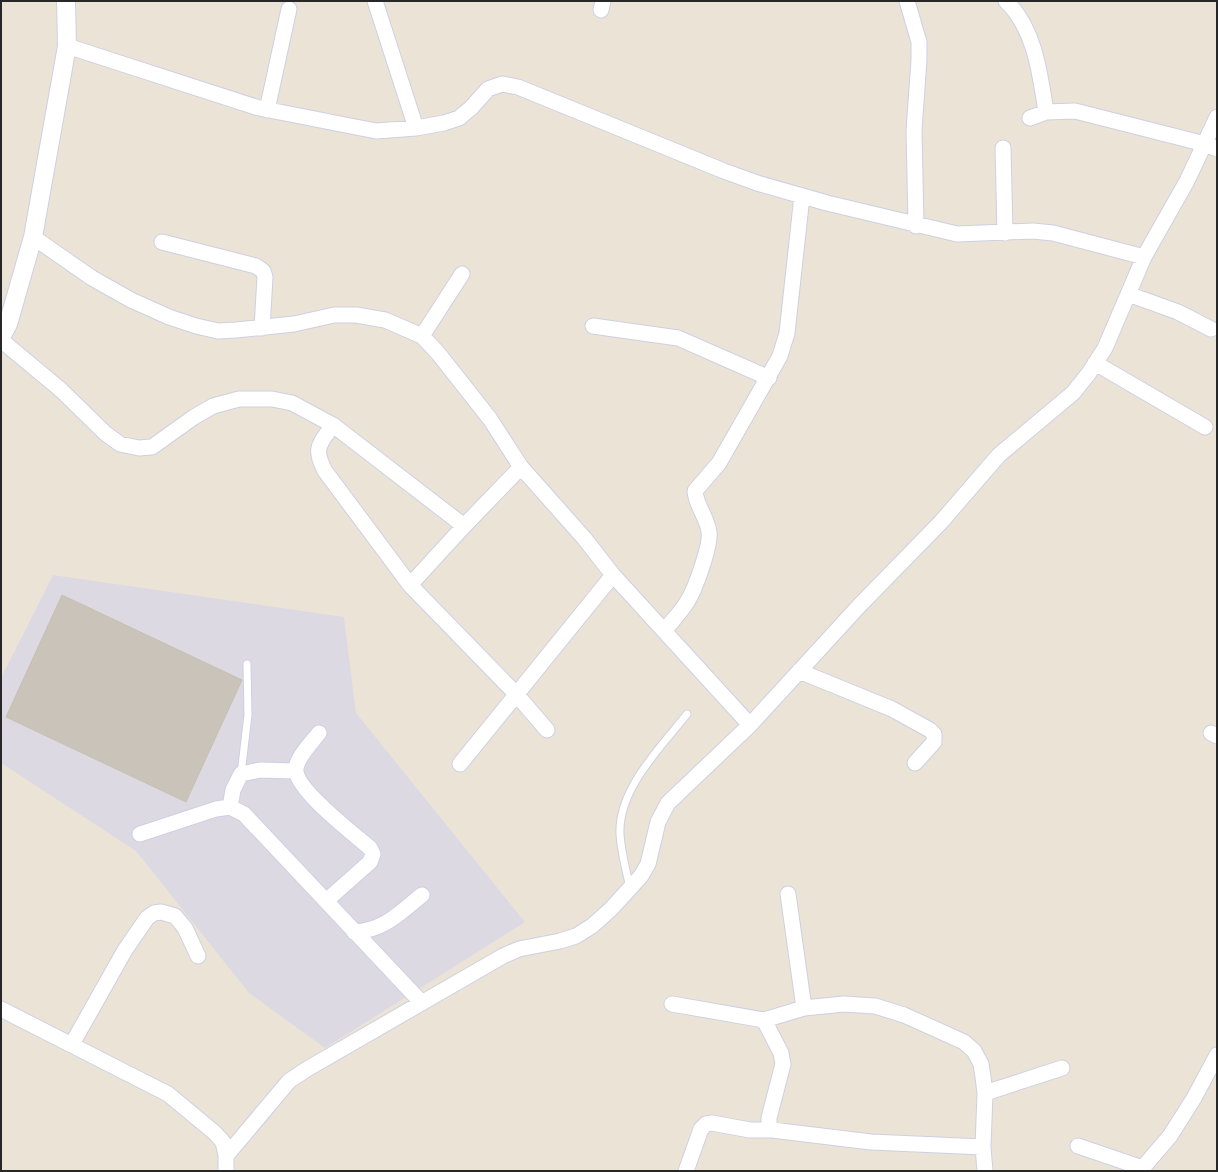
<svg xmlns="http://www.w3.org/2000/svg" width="1218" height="1172" font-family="'Nunito Sans',sans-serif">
<rect width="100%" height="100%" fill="#ece3d7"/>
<path fill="#dcd9e3" d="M 53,575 L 344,617 L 356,713 L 525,922 L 325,1048 L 249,993 L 136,851 L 1,763 L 1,678 Z"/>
<path fill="#cac3ba" stroke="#c7c0b1" d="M 62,595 L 242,680 L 186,802 L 6,717 Z"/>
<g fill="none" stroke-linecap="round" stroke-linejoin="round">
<defs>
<path id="service" d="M 241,774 L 248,715 L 247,664
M 630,888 C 626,870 621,852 620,834 C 618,789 661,747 687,714"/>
<path id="minor" d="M 375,1 L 416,128
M 907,1 L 919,42 L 919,60 L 914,130 L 916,226
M 1006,1 C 1035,29 1040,74 1046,112
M 601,10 L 603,1
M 67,46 L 259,108 L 376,131 L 416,128 L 444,123 L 459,118 L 471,108 L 488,89 L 502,84 L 518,87 L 724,171 L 757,183 L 827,203 L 957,234 L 1033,231 L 1053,233 L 1144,257
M 267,110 L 289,9
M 1030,118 L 1046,112 L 1075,111 L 1205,144 L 1217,149
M 1003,148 L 1005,233
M 33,237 L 92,278 L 131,300 L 169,317 L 196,326 L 218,331 L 236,330 L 294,324 L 334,315 L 356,315 L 385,320 L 422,336 L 438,353 L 490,419 L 521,467 L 584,538 L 613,575 L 750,725
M 162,242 L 256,266 L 263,271 L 265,277 L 262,328
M 1128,294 L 1178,312 L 1211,329
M 593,326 L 678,338 L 769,378
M 422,336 L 462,274
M 1,340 L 61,390 L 105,433 L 120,444 L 139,448 L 152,447 L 194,417 L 213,406 L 239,399 L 272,399 L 292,403 L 333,425 L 464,526
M 1095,363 L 1205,427
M 333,425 C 319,445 313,448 325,471 L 410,585 L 516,694 L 547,730
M 410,585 L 464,526 L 521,467
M 664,631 C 672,621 681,612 687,602 C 695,590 711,545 709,532 C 707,517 696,506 695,491 L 719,463 L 780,356 L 787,333 L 802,196
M 799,671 L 892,709 L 930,730 L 934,734 L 934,742 L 915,763
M 319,733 C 312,742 298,756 296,768 C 293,788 355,835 370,848 L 373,854 L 370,862 L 326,901
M 1211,733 L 1217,736
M 460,764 L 613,575
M 230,807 L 233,790 L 241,774 L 260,770 L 295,771
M 140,834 L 216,809 L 230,807 L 244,814 L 422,1003
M 788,894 L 804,1008
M 354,932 C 385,930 399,913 422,895
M 672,1004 L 764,1020 L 804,1008 L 844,1004 L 875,1006 L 904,1015 L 964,1042 L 974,1051 L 981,1064 L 983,1077 L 985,1093 L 983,1147 L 985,1171
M 1,1009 L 168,1094 L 215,1133 L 223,1142 L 226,1156 L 226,1171
M 764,1020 L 781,1053 L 783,1064 L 769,1118 L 769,1124 L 772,1130 L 871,1142 L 983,1147
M 72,1044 L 125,950 L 147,918 L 154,913 L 161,912 L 175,916 L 185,928 L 198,956
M 985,1093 L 1062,1068
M 1078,1146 L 1143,1168
M 226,1156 L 289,1081 L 307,1069 L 503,956 L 519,949 L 560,941 L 576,936 L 592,926 L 611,909 L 641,876 L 648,864 L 658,822 L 668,803 L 750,725 L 859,606 L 941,522 L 999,455 L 1073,393 L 1089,373 L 1105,348 L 1144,257 L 1187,181 L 1217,117
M 686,1171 L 701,1129 L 706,1124 L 712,1123 L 750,1130 L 772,1130
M 1140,1171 L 1170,1136 L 1194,1098 L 1217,1055"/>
<path id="tertiary" d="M 1,337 L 8,324 L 33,237 L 67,46 L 66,1"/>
</defs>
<use href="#service" stroke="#cdd0e2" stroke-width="9"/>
<use href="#minor" stroke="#cdd0e2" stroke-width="17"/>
<use href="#tertiary" stroke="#cdd0e2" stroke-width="20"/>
<use href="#service" stroke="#fff" stroke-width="7"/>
<use href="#minor" stroke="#fff" stroke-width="15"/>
<use href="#tertiary" stroke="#fff" stroke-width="18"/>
</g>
<rect width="1218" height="1172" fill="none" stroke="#272727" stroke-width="4"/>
</svg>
